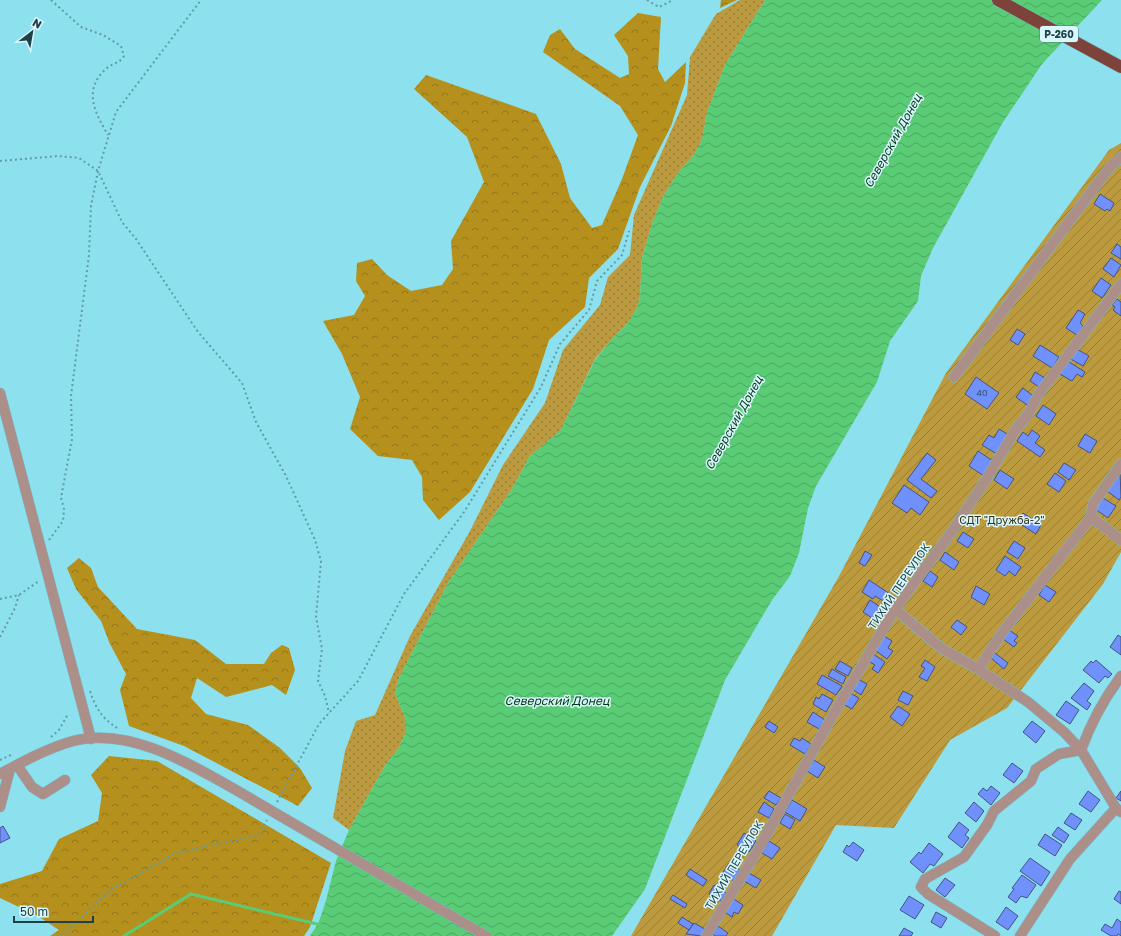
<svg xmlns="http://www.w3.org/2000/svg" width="1121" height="936" font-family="'Golos Text',sans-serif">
<defs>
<pattern id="grass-dots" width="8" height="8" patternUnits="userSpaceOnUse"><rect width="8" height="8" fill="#bb9a40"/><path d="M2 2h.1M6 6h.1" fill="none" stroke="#977f37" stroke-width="1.8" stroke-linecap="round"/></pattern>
<pattern id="forest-crowns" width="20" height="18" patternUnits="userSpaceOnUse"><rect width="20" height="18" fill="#b5901c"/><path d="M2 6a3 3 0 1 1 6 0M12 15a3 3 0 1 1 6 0" fill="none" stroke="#93771b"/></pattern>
<pattern id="garden-furrows" width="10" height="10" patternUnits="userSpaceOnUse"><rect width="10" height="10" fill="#bb9a40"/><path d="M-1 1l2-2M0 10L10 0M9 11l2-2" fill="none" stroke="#977f37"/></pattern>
<pattern id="water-waves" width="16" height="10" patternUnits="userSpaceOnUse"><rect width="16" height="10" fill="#5acc75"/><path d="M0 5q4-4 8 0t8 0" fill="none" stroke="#4aa762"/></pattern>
</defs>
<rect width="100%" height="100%" fill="#8de0ee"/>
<path fill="url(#grass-dots)" d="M 740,0 L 765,0 L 725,65 L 707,113 L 702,140 L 694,155 L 678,173 L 663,197 L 653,221 L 642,258 L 640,297 L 637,308 L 628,323 L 612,339 L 595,359 L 561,430 L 530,456 L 512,489 L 448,583 L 399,678 L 395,693 L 406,720 L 406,732 L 398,749 L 386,764 L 349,830 L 333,818 L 345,751 L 356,721 L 375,715 L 410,636 L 470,531 L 503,465 L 545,403 L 563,350 L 600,305 L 608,277 L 630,255 L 634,215 L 687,95 L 690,57 L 716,14 Z"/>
<path fill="url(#forest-crowns)" d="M 721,0 L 737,0 L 720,8 Z
M 638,13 L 661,17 L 658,69 L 665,82 L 686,62 L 685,83 L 671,126 L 640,187 L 618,249 L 589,278 L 585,307 L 549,340 L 533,389 L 470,492 L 439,520 L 423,500 L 422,477 L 412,460 L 378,456 L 350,429 L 360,397 L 342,354 L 323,321 L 354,315 L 365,296 L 356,281 L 357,263 L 372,259 L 387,275 L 411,291 L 442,285 L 453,269 L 451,241 L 484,182 L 467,137 L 414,89 L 426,75 L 536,114 L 561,164 L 570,198 L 592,228 L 602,225 L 622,179 L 638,135 L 620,106 L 543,52 L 550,35 L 560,29 L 575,49 L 620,78 L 629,74 L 628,56 L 614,35 Z
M 79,558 L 91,568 L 98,587 L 137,629 L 195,640 L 226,664 L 264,664 L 271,653 L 282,645 L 289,648 L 295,670 L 286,695 L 272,685 L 226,697 L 197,678 L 191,698 L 206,714 L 248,725 L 280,748 L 300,768 L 312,788 L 298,806 L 184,746 L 129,726 L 120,690 L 126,674 L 110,644 L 101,621 L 76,589 L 67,568 Z
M 109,756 L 157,761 L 331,863 L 310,927 L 304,936 L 50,936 L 59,930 L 38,916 L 0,898 L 0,884 L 42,871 L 59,839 L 98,821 L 102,793 L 91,775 Z"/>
<path fill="url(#garden-furrows)" d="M 1121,143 L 1121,552 L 1103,584 L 1007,708 L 950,740 L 894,828 L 836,825 L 772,936 L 631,936 L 838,578 L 946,373 L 1109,150 Z"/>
<path fill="url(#water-waves)" d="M 765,0 L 1102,0 L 1042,64 L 1003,122 L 933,248 L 921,276 L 918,301 L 890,341 L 877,382 L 816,486 L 808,508 L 799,553 L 790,576 L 772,600 L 725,680 L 645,889 L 612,936 L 310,936 L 318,924 L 325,904 L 336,861 L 349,830 L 386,764 L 398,749 L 406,732 L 406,720 L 395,693 L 399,678 L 448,583 L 512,489 L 530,456 L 561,430 L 595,360 L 612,339 L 628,323 L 637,308 L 640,297 L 642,258 L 653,221 L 663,197 L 678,173 L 694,155 L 702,140 L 707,113 L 725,65 Z"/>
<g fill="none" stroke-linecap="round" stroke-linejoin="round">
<path stroke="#5acc75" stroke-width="3" d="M 124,936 L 191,894 L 321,925"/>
</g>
<path fill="#7091fc" stroke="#435384" d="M 1100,194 L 1114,203 L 1110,211 L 1107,209 L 1105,211 L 1094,204 Z
M 1117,244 L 1121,247 L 1121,259 L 1111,253 Z
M 1111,258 L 1121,265 L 1114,277 L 1103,269 Z
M 1101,278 L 1111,285 L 1102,298 L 1092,291 Z
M 1117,299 L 1121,302 L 1121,316 L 1113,310 L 1115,307 L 1112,305 Z
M 1078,310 L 1085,314 L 1080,323 L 1083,326 L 1077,335 L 1066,328 Z
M 1017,329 L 1025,334 L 1018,345 L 1010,340 Z
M 1040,345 L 1059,357 L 1052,368 L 1033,356 Z
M 1075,348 L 1089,356 L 1083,366 L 1069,358 Z
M 1066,360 L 1085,372 L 1082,377 L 1077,374 L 1072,381 L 1058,373 Z
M 1035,372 L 1045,378 L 1039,387 L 1030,381 Z
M 976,377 L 999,393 L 987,409 L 965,394 Z
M 1023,388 L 1033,396 L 1027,405 L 1016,397 Z
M 1043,405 L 1056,414 L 1049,425 L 1036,416 Z
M 999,429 L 1009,435 L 997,454 L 982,445 L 989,435 L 994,438 Z
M 1032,430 L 1040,436 L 1035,443 L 1045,450 L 1040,457 L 1017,441 L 1023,432 L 1028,436 Z
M 1085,434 L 1097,441 L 1090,453 L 1078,446 Z
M 978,451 L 993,461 L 984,476 L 969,466 Z
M 927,453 L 936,460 L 921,479 L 937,491 L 931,498 L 907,480 Z
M 1064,463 L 1076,470 L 1069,480 L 1058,472 Z
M 1000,470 L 1014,479 L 1007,489 L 994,480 Z
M 1120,472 L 1121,497 L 1119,500 L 1107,491 Z
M 1055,473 L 1066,481 L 1059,492 L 1047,484 Z
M 904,485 L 929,502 L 920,515 L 911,508 L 907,513 L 892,503 Z
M 1103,498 L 1116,506 L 1108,518 L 1095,509 Z
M 1023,513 L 1041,525 L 1036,534 L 1017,522 Z
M 963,532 L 974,539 L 968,548 L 957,541 Z
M 1014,541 L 1025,548 L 1018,559 L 1007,552 Z
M 865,551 L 872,555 L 865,566 L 859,563 Z
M 945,552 L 959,562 L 954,570 L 940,560 Z
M 1005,556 L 1021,567 L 1015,576 L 1009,571 L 1005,576 L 996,570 Z
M 930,571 L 938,577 L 932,587 L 923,581 Z
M 869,580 L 896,598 L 891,606 L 875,596 L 873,599 L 862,592 Z
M 1045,585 L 1056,592 L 1049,602 L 1039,595 Z
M 976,586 L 990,594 L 984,605 L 971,597 Z
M 870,600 L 883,609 L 875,620 L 863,612 Z
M 957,620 L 967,627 L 961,635 L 951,627 Z
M 1009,630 L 1018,636 L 1014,641 L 1017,643 L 1014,647 L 1003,639 Z
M 1118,635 L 1121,637 L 1121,655 L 1110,647 Z
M 884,636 L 892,641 L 888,648 L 893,651 L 887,659 L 875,650 Z
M 995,653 L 1008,663 L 1004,669 L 991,658 Z
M 873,654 L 885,662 L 878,673 L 872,669 L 875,665 L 868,661 Z
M 925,660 L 935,667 L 927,681 L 919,677 L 925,668 L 921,666 Z
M 1096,660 L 1112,674 L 1108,678 L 1105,676 L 1099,683 L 1083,670 L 1091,661 L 1093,663 Z
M 840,661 L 852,668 L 848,676 L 835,669 Z
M 832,669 L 846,677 L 843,684 L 828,676 Z
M 822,675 L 842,686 L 836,695 L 817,684 Z
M 858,679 L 867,684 L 861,695 L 852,689 Z
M 1084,683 L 1094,691 L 1087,701 L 1091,704 L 1087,710 L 1071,698 Z
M 903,691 L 913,696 L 908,705 L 898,700 Z
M 850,693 L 859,698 L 852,709 L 843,704 Z
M 822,694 L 833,700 L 826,712 L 813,704 L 816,697 L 819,699 Z
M 1066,701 L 1079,710 L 1070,724 L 1056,715 Z
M 898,706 L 910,714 L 902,726 L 890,717 Z
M 813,712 L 825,720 L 819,729 L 807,722 Z
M 769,721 L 778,727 L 774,733 L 765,727 Z
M 1032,721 L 1045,731 L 1036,743 L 1023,732 Z
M 794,738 L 800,741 L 802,738 L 811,744 L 805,754 L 790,745 Z
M 814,760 L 825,767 L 818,778 L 807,771 Z
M 1012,763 L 1023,771 L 1014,783 L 1003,775 Z
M 991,786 L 1000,793 L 991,805 L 978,794 L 983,788 L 987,791 Z
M 769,791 L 781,798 L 776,805 L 764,798 Z
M 1088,791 L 1100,800 L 1091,812 L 1079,804 Z
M 1121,791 L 1121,801 L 1116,798 Z
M 792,800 L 807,809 L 800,821 L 785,812 Z
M 764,802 L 774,809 L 769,818 L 758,812 Z
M 974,802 L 984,811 L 976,822 L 965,813 Z
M 1071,813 L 1082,820 L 1075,830 L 1064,823 Z
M 785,814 L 795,820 L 790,829 L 780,823 Z
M 959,822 L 969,830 L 965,835 L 969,838 L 962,848 L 948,837 Z
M 3,826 L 10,838 L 0,843 L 0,828 Z
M 1058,827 L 1069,835 L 1064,843 L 1052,835 Z
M 744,833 L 756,841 L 749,852 L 737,845 Z
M 1045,834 L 1062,845 L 1055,856 L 1038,845 Z
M 769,841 L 780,848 L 772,859 L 762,853 Z
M 853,842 L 864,850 L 857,861 L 843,852 L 847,845 L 849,847 Z
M 929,843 L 943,854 L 934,866 L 930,864 L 923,873 L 910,862 L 919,852 L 921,854 Z
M 1030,858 L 1050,872 L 1041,886 L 1020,871 Z
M 729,863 L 740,870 L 734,881 L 722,874 Z
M 690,869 L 707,880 L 703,886 L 686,875 Z
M 749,873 L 761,880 L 756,888 L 744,881 Z
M 1022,875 L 1036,885 L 1027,898 L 1021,896 L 1016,903 L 1008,897 L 1014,889 L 1012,888 Z
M 945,878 L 955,885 L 945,897 L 936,890 Z
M 714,885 L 726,893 L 721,901 L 709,894 Z
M 1119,891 L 1121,892 L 1121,904 L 1114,899 Z
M 673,895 L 687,904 L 685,908 L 670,899 Z
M 909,896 L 924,905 L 915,919 L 900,910 Z
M 732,898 L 743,905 L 738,914 L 734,912 L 732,917 L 723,911 Z
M 1006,907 L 1018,916 L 1008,930 L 996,922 Z
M 936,912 L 947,918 L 941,928 L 931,922 Z
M 682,917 L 693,924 L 689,930 L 678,923 Z
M 1117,919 L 1121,922 L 1121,936 L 1118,934 L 1117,936 L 1111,936 L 1101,930 L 1105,924 L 1112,928 Z
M 694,923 L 705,929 L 701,936 L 686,934 Z
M 718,926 L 728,933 L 726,936 L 715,936 L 713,934 Z
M 904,928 L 913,933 L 911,936 L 899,936 Z"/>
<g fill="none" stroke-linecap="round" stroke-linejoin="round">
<defs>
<path id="minor" d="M 954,377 L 1094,188 L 1111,166 L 1121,157
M 0,393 L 91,739
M 1091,517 L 1121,540
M 895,609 L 941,648 L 978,669 L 1028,702 L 1064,732 L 1081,750 L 1116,808 L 1121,812
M 978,669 L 1002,633 L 1091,517 L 1093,504 L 1121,464
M 1081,750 C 1091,723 1103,700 1121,676
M 17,765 L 32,787 L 43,794 L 65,780
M 0,774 C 22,762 48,748 73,741 C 128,726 190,764 236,790
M 0,807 L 10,769
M 706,936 L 759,848 L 833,715 L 895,609 L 953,530 L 985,481 L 1016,429 L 1029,413 L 1038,395 L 1121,284
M 995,936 L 928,894 L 921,887 L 925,879 L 964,857 L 987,825 L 994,811 L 1031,781 L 1036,769 L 1059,754 L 1081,750
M 1020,936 L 1070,859 L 1116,808"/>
<path id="highway" d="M 998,0 L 1121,67"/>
</defs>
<use href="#minor" stroke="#75bdc9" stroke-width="11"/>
<use href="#highway" stroke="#75bdc9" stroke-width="13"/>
<path stroke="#5e9da7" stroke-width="2" stroke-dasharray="2 3" stroke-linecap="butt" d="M 51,0 L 81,27 L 103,35 L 121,46 L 124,56 C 120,63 113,63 107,68 C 82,89 95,113 108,135
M 647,0 L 659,7 L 673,0
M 0,161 L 58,156 L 79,158 L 98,171 L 122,222 L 136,239 L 198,332 L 242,383 L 256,422 L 286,476 L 315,540 L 321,561 L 316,617 L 322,649 L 318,681 L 325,696 L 329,713
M 49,540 L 63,521 L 64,509 L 61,498 L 72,439 L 71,396 L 89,255 L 91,206 L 98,171 L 116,112 L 201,0
M 0,599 L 19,595 L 39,581
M 0,637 L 15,608 L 19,595
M 90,691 C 96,709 102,718 117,728
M 51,737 L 59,730 L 68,714
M 0,760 L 11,755
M 277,802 L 319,724 L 358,681 L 404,594 L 464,512 L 541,387 L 560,344 L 589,310 L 597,281 L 622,255 L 629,231
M 59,936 L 72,927 L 110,890 L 176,853 L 259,835 L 267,820"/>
<use href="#minor" stroke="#ad8f8a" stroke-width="10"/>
<use href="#highway" stroke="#7d433a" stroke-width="12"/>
<defs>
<path id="minor-bridge" d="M 236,790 L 486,936"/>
</defs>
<use href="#minor-bridge" stroke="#75bdc9" stroke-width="11" stroke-linecap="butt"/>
<use href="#minor-bridge" stroke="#ad8f8a" stroke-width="10"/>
</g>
<g text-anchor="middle" stroke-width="3" stroke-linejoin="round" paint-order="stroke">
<g font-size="9" fill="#325474">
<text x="982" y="396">40</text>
</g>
<rect fill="#d9f8fe" stroke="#56777d" stroke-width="1" x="1040" y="26" width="38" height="16" rx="3"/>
<g font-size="10" font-weight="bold" fill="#1e4046">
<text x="1059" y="38">Р-260</text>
</g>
<g font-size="11" fill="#372e18" stroke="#d9f8fe">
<text x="1002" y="524">СДТ "Дружба-2"</text>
</g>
<g font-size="11" fill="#1e4046" stroke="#d9f8fe">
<text transform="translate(899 586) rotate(-56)" y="4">ТИХИЙ ПЕРЕУЛОК</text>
<text transform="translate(734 865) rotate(-59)" y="4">ТИХИЙ ПЕРЕУЛОК</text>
</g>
<g font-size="12" font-style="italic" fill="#053614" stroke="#d9f8fe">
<text transform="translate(893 141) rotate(-61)" y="4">Северский Донец</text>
<text transform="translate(734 423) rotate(-61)" y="4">Северский Донец</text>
<text x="557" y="705">Северский Донец</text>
</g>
</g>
<g transform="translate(32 32) rotate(31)" stroke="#d9f8fe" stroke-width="3" paint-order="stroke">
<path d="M0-3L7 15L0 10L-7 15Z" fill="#1e4046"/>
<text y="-6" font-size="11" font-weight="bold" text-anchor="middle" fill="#1e4046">N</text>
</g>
<path d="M14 916v6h79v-6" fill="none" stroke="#1e4046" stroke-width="2"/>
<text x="20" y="916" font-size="12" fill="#1e4046" stroke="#d9f8fe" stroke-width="3" paint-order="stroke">50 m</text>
</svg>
